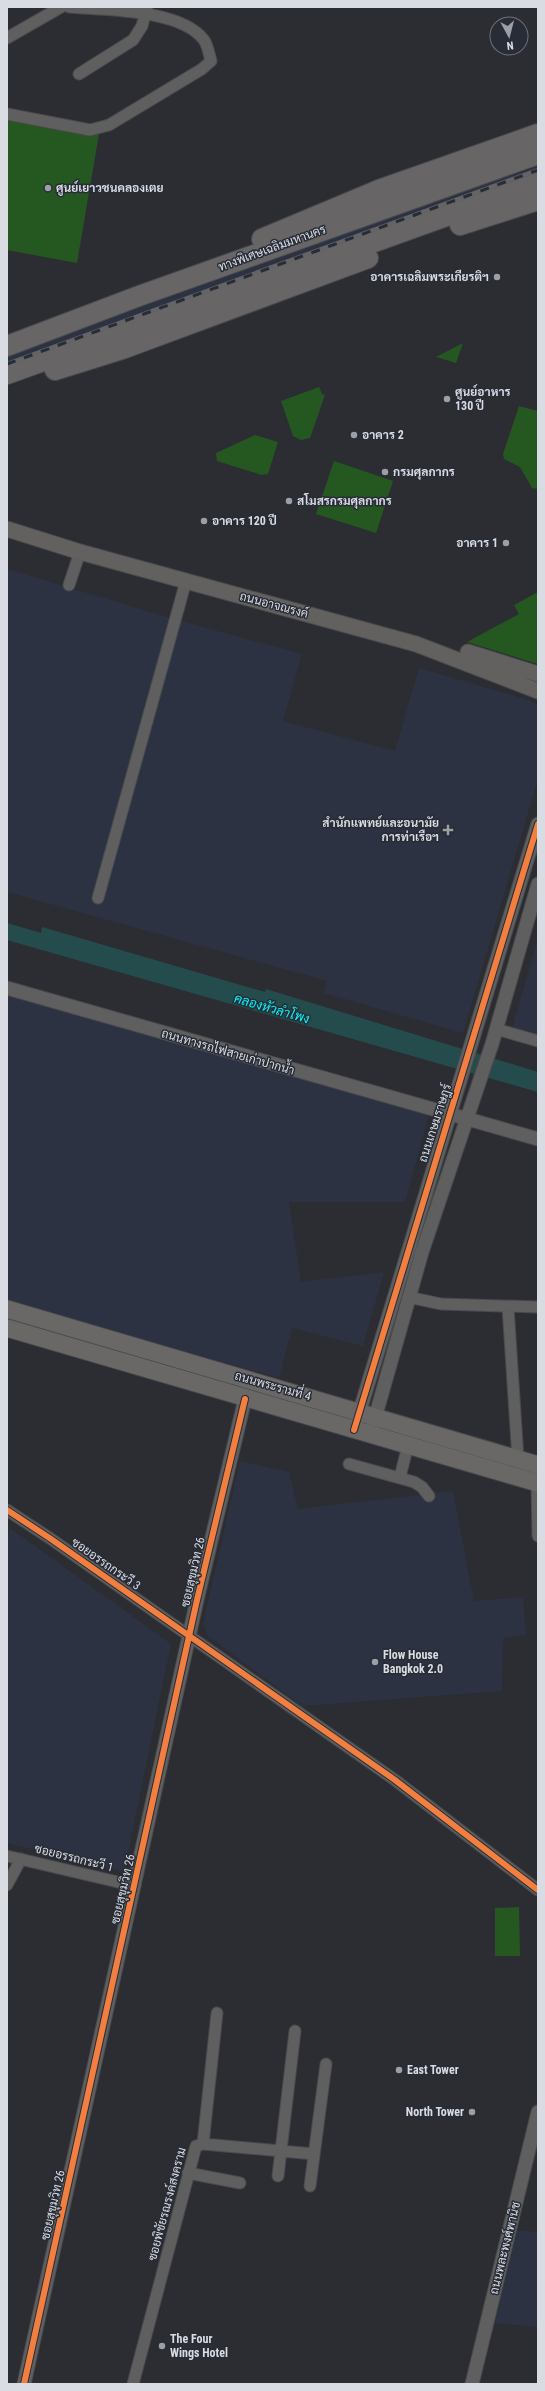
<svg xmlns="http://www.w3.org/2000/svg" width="545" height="2391" font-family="'Roboto Condensed',Sarabun,sans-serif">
<rect width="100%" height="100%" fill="#2c2d32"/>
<path fill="#2c3241" d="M 538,163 L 538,178 L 7,371 L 7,356 Z
M 7,569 L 167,617 L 302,654 L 283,721 L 395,751 L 419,668 L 529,700 L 538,705 L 538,779 L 463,1033 L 324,993 L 327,981 L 7,892 Z
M 538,938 L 538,1039 L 511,1031 Z
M 7,993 L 429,1115 L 405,1202 L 289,1202 L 301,1282 L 384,1272 L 363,1346 L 292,1328 L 279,1378 L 7,1300 Z
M 240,1461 L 289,1472 L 298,1509 L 453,1491 L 474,1601 L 523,1597 L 526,1635 L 503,1638 L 502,1691 L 302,1706 L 208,1636 L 203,1624 Z
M 10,1528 L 171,1644 L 124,1872 L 7,1843 L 7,1540 Z
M 517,2230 L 538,2232 L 538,2327 L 495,2323 Z"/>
<path fill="#255721" d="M 7,119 L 99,134 L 77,263 L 7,250 Z
M 463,343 L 456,363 L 436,357 Z
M 319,387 L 322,394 L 325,395 L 310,438 L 301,440 L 293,436 L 281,401 Z
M 519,406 L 538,411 L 538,489 L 532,488 L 520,467 L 504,459 L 503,454 Z
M 255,435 L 278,442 L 268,474 L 262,475 L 217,461 L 216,453 Z
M 334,461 L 393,481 L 376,533 L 316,514 Z
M 538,592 L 538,664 L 467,642 L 519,614 L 514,605 Z
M 519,1907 L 520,1956 L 495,1956 L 495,1908 Z"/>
<path fill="#254c4d" d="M 7,923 L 41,933 L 42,927 L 265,992 L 266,989 L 538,1072 L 538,1092 L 7,940 Z"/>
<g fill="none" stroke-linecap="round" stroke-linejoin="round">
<defs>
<path id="minor" d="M 7,38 L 61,7
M 79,74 L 133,40 L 142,26 L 147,7
M 7,114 L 90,130 L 109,125 L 202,69 L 211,61 C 209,54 208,46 204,40 C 181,9 104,10 69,7
M 69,585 L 80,552
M 98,898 L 186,581
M 496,1029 L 538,1041
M 408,1297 L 441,1304 L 538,1307
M 508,1307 L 518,1459
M 349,1464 L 414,1482 L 422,1487 L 429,1496
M 400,1477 L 408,1445
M 537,1483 L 538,1536
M 7,1510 L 51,1539 L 395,1780 L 538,1890
M 7,1856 L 135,1886
M 7,1885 L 21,1859
M 203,2144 L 217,2013
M 188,2173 L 240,2183
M 278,2176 L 295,2031
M 310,2186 L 326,2064
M 133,2384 L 196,2146 L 203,2144 L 314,2154"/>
<path id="tertiary" d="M 7,988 L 538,1139
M 373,1425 L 422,1252 L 492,1044 L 538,884
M 354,1430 L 538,824
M 24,2384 L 197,1600 L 245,1399
M 472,2384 L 538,2112"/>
<path id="secondary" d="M 7,529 L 80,552 L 416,644 L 538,691
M 468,652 L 538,674"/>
<path id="primary" d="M 7,1309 L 538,1465
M 7,1328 L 538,1483"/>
<path id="motorway" d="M 460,225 L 538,200
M 262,239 L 379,190 L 538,134
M 7,346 L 139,296 L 538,154
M 55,370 L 122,349 L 368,258
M 7,374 L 538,183"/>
</defs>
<use href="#minor" stroke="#494a4d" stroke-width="13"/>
<use href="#tertiary" stroke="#494a4d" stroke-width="15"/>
<use href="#secondary" stroke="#494a4d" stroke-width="17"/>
<use href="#primary" stroke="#494a4d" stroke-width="19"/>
<use href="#motorway" stroke="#494a4d" stroke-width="22"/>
<use href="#minor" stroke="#5e5f5e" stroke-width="11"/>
<use href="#tertiary" stroke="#5e5f5e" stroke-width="13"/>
<use href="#secondary" stroke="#626160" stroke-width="15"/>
<use href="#primary" stroke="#6a6867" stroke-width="17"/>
<use href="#motorway" stroke="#676565" stroke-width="20"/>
<defs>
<path id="rail" d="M 7,364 L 538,170"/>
</defs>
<use href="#rail" stroke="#646466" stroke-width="4.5"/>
<use href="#rail" stroke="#282c36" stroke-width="3" stroke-dasharray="9" stroke-linecap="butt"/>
<defs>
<path id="cycleway" d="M 354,1430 L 538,824
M 7,1510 L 51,1539 L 395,1780 L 538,1890
M 24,2384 L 197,1600 L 245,1399"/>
</defs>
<use href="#cycleway" stroke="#282c36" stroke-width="8"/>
<use href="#cycleway" stroke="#f27e40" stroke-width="6"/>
</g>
<g fill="#9c9fa5" stroke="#282c36" stroke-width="1.5">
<circle cx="48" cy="188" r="4"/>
<circle cx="497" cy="277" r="4"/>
<circle cx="447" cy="399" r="4"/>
<circle cx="354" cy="435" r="4"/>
<circle cx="385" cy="472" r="4"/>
<circle cx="289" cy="501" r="4"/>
<circle cx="204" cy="521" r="4"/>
<circle cx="506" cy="543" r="4"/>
<path d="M446 824h4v4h4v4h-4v4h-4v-4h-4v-4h4z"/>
<circle cx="375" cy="1662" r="4"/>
<circle cx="399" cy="2070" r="4"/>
<circle cx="472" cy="2112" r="4"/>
<circle cx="162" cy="2346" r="4"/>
</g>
<g text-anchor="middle" stroke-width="3" stroke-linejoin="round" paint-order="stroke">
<g font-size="12" font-weight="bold" fill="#d9dce3" stroke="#282c36" text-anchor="start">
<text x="56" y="192">ศูนย์เยาวชนคลองเตย</text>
<text x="489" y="281" text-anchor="end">อาคารเฉลิมพระเกียรติฯ</text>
<text x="455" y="396">ศูนย์อาหาร<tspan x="455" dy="14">130 ปี</tspan></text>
<text x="362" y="439">อาคาร 2</text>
<text x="393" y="476">กรมศุลกากร</text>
<text x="297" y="505">สโมสรกรมศุลกากร</text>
<text x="212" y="525">อาคาร 120 ปี</text>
<text x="498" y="547" text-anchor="end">อาคาร 1</text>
<text x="439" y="827" text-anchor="end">สำนักแพทย์และอนามัย<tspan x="439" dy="14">การท่าเรือฯ</tspan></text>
<text x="383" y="1659">Flow House<tspan x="383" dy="14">Bangkok 2.0</tspan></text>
<text x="407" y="2074">East Tower</text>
<text x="464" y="2116" text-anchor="end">North Tower</text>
<text x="170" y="2343">The Four<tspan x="170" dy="14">Wings Hotel</tspan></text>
</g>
<g font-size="12" fill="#d9dce3" stroke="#282c36">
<text transform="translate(272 248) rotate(-20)" y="4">ทางพิเศษเฉลิมมหานคร</text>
<text transform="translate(274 605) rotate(15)" y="4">ถนนอาจณรงค์</text>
<text transform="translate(228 1052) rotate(16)" y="4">ถนนทางรถไฟสายเก่าปากน้ำ</text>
<text transform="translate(435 1123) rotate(-72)" y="4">ถนนเกษมราษฎร์</text>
<text transform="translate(273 1386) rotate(16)" y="4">ถนนพระรามที่ 4</text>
<text transform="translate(106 1564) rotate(35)" y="4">ซอยอรรถกระวี 3</text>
<text transform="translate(193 1572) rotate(-77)" y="4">ซอยสุขุมวิท 26</text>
<text transform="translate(74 1858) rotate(14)" y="4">ซอยอรรถกระวี 1</text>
<text transform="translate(123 1889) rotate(-77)" y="4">ซอยสุขุมวิท 26</text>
<text transform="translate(167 2204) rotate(-75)" y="4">ซอยพิชัยรณรงค์สงคราม</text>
<text transform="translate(53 2205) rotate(-77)" y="4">ซอยสุขุมวิท 26</text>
<text transform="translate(505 2248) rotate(-76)" y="4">ถนนพละพงศ์พานิช</text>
</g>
<g font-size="13" font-style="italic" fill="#02f5f8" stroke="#282c36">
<text transform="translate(272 1008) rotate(16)" y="5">คลองหัวลำโพง</text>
</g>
</g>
<rect width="545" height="2391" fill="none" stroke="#d9dce3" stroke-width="16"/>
<g transform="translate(509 36) rotate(173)"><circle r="19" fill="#282c36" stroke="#6f727b"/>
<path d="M0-3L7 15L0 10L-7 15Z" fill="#9c9fa5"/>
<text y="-6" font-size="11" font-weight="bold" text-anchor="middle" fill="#d9dce3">N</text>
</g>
</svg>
